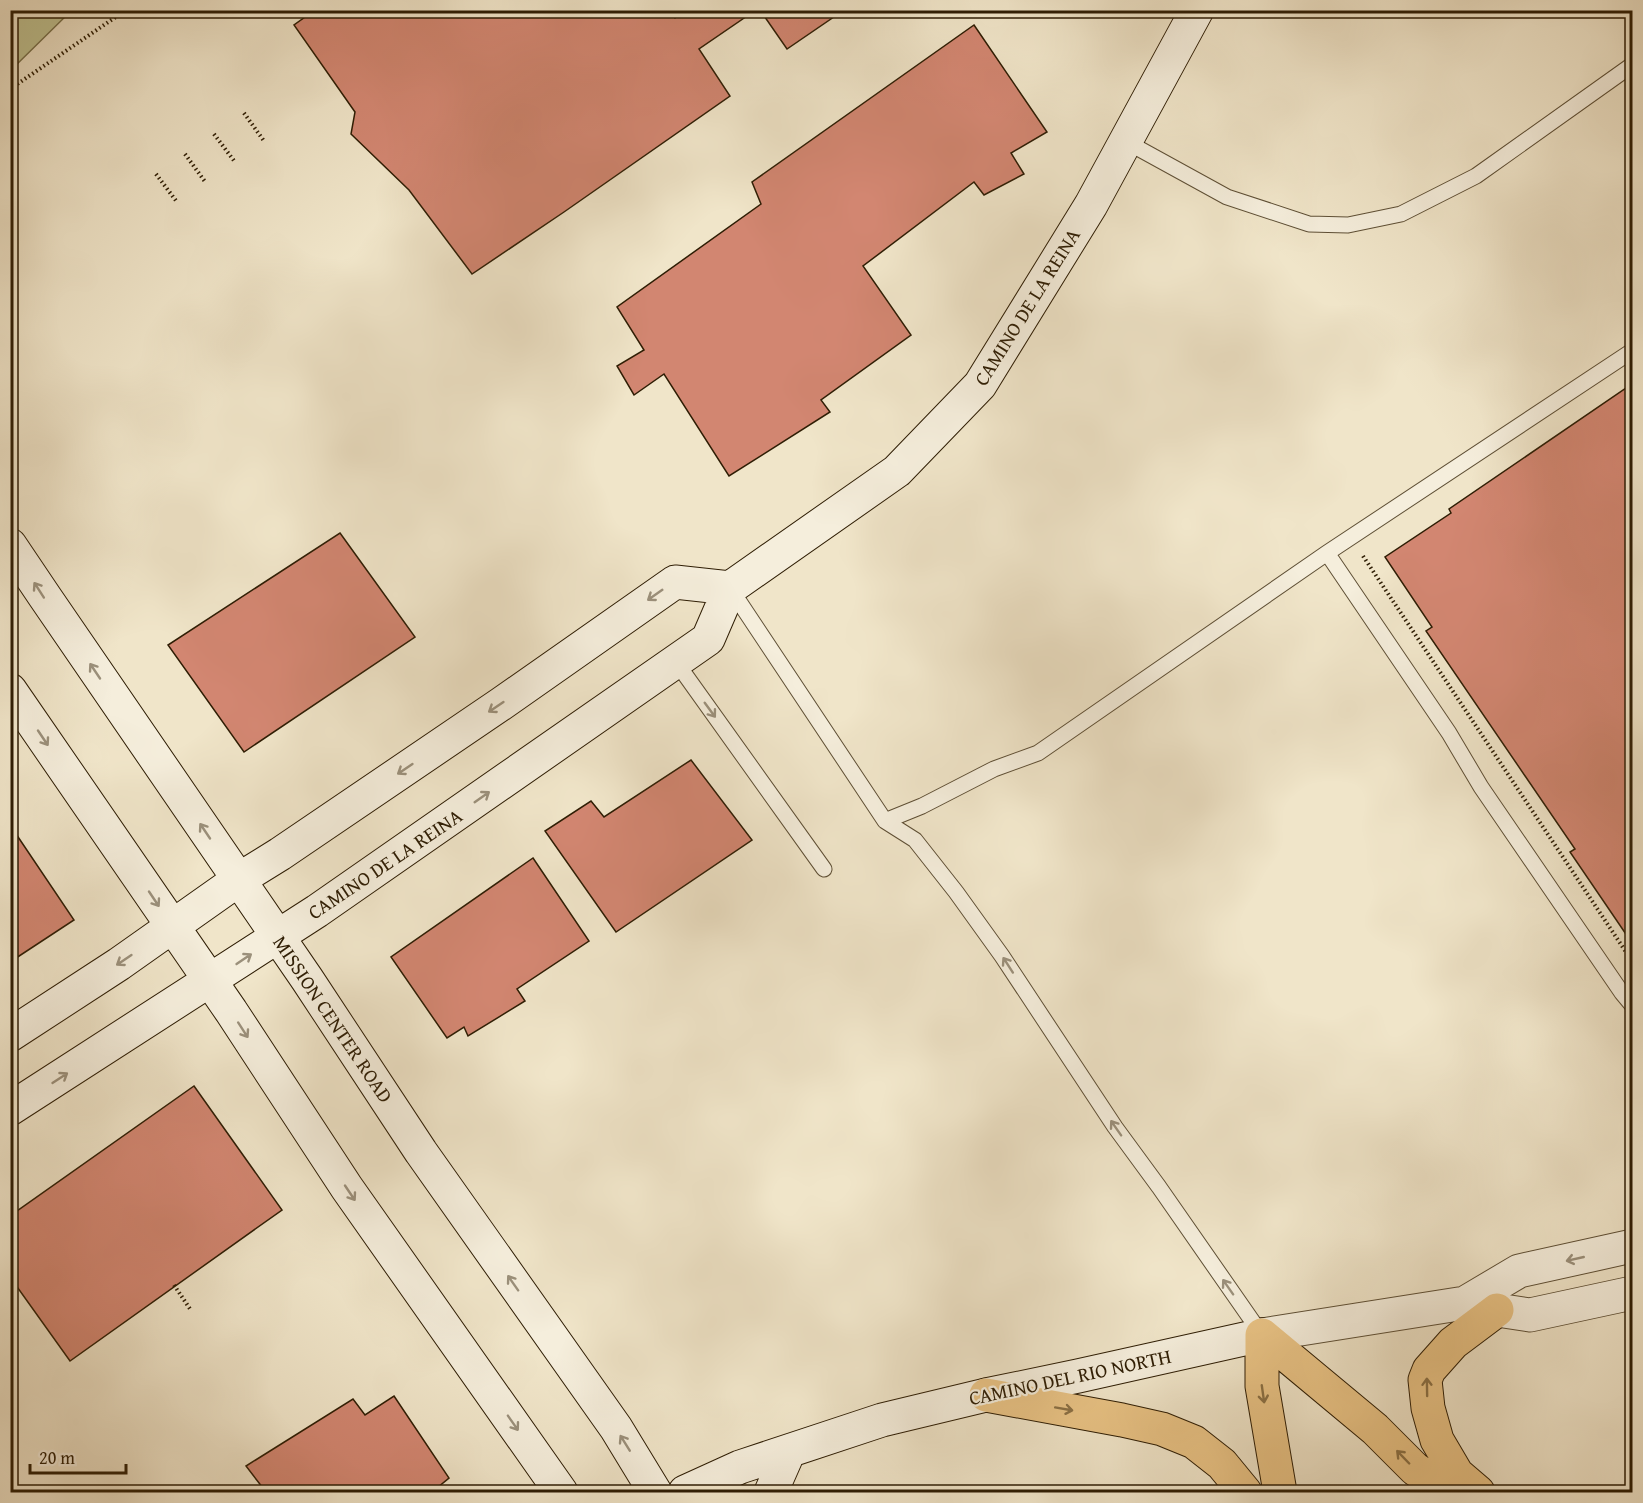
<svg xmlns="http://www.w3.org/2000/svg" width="1643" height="1503" font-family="'Gentium Book Plus',serif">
<rect width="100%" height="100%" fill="#f0e5c9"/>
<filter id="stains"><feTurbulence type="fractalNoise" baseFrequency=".00333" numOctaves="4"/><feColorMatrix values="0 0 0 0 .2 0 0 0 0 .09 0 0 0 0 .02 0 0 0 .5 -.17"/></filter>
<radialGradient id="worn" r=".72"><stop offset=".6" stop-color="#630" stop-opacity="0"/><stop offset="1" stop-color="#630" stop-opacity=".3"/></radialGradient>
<path fill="#c0c392" stroke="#77704b" stroke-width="1.5" d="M 11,10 L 71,10 L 71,11 L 11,70 Z"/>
<path fill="#d28671" stroke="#2e1d04" stroke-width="1.5" d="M 315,10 L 670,10 L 675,18 L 685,10 L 744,10 L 747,16 L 699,49 L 730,96 L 564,212 L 472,274 L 409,190 L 351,134 L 355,112 L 294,25 Z
M 760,10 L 844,10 L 787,49 Z
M 974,25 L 1047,132 L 1011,153 L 1024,174 L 984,195 L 974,182 L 863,266 L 911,335 L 821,400 L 830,412 L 729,476 L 664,374 L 634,395 L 617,366 L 644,350 L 617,307 L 761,204 L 752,182 Z
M 1632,384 L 1632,943 L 1570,852 L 1575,849 L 1426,631 L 1432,627 L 1385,557 L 1451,513 L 1449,509 Z
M 1632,384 L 1632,943 L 1570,852 L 1575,849 L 1426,631 L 1432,627 L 1385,557 L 1451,513 L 1449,509 Z
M 340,533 L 415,637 L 244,752 L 168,645 Z
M 691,760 L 752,840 L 616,932 L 545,831 L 591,801 L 604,817 Z
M 10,825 L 74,920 L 10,962 Z
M 533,858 L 589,941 L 517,989 L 525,1001 L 468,1036 L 464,1027 L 447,1038 L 391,957 Z
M 194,1086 L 282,1210 L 70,1361 L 10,1277 L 10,1216 Z
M 394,1396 L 449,1478 L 432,1492 L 266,1492 L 246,1466 L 353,1399 L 365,1415 Z"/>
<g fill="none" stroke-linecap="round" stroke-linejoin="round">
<defs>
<path id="service" d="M 1125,141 L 1227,197 L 1309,224 L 1348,225 L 1401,214 L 1476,176 L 1632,65
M 1327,553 L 1449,733 L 1481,787 L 1622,993 L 1632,1005
M 730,588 L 885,821 L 915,840 L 956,892 L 1002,956 L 1115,1127 L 1159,1187 L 1262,1335
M 676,662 L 824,869
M 885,821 L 922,806 L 994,769 L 1038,753 L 1327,553 L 1632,351"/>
<path id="tertiary" d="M 1470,1304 L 1497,1310 L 1530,1315 L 1632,1293
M 1262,1335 L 1465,1303 L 1519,1271 L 1632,1246"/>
<path id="secondary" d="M 10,545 L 45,597 L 307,979 L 421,1152 L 616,1428 L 655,1492
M 10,690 L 231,1011 L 347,1188 L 561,1492
M 10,1035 L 119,964 L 238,880 L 280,854 L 501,704 L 675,582 L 730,588
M 10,1109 L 317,911 L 708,639 L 730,588 L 897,471 L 980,385 L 1091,205 L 1197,10
M 685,1492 L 740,1467 L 882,1420 L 986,1395 L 1078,1376 L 1262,1335
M 771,1492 L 789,1451"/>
<path id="motorway" d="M 1262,1335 L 1375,1429 L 1415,1469 L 1449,1492
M 1262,1335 L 1262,1386 L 1280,1492
M 986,1395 L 1122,1420 L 1162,1429 L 1194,1442 L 1222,1464 L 1245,1492
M 1478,1492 L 1457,1474 L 1437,1440 L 1428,1408 L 1425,1380 L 1429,1370 L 1453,1343 L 1497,1310"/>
</defs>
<use href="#service" stroke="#5e4f35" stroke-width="17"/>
<use href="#tertiary" stroke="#5e4f35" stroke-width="35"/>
<use href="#secondary" stroke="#2e1d04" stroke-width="35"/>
<use href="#motorway" stroke="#2e1d04" stroke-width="35"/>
<path stroke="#2e1d04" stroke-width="4" stroke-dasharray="1.5 3" stroke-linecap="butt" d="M 10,89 L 126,10
M 244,113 L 264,141
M 214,134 L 235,162
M 185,154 L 206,183
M 156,174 L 177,202
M 1363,556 L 1632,961
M 174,1285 L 190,1309"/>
<use href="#service" stroke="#f5eedc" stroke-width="15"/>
<use href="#tertiary" stroke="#f5eedc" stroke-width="33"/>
<use href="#secondary" stroke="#f5eedc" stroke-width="33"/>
<use href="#motorway" stroke="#e8c284" stroke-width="33"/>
<path stroke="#2e1d04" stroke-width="1.5" d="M 10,18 L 41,10"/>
</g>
<defs><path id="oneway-shaft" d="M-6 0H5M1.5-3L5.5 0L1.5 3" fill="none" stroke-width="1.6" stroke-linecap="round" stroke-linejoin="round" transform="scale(1.5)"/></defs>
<g stroke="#9b907b">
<use href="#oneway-shaft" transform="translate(39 590) rotate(-123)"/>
<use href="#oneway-shaft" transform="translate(655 595) rotate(145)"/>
<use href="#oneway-shaft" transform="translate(95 671) rotate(-124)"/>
<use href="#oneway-shaft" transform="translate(496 707) rotate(146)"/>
<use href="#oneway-shaft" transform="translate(710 710) rotate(54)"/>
<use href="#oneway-shaft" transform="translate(43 738) rotate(56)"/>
<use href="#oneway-shaft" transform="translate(405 769) rotate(146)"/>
<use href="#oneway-shaft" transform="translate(482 797) rotate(-35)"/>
<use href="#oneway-shaft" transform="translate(205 831) rotate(-124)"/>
<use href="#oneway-shaft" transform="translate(154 899) rotate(56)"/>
<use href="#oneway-shaft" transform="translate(244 959) rotate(-34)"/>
<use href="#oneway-shaft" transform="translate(124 960) rotate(146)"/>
<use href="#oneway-shaft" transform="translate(1008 965) rotate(-123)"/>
<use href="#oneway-shaft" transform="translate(243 1030) rotate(57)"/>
<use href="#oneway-shaft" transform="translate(60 1078) rotate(-33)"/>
<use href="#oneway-shaft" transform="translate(1116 1128) rotate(-125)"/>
<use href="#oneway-shaft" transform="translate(350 1193) rotate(56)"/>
<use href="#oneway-shaft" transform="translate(1575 1259) rotate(167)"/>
<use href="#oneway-shaft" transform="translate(513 1283) rotate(-125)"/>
<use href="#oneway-shaft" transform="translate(1228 1287) rotate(-125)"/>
<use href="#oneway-shaft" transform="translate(513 1423) rotate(55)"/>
<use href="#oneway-shaft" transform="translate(625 1443) rotate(-122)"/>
</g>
<g stroke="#8b7044">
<use href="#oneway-shaft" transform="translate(1427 1387) rotate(-91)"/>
<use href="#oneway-shaft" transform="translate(1263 1394) rotate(82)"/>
<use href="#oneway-shaft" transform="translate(1064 1409) rotate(10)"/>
<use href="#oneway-shaft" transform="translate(1403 1457) rotate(-134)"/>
</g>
<g text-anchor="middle" stroke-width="4.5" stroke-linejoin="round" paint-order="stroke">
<g font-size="20" fill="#2e1d04" stroke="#f5eedc">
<text transform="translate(1027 307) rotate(-58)" y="7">CAMINO DE LA REINA</text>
<text transform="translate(385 864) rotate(-34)" y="7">CAMINO DE LA REINA</text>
<text transform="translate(333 1019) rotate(56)" y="7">MISSION CENTER ROAD</text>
<text transform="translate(1070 1377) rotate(-12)" y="7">CAMINO DEL RIO NORTH</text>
</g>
</g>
<rect width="1643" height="1503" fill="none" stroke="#f0e5c9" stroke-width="36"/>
<rect x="12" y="12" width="1619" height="1479" fill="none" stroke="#2e1d04" stroke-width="3"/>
<rect x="18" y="18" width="1607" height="1467" fill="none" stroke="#2e1d04" stroke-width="1.5"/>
<path d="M30 1464v9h96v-9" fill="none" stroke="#2e1d04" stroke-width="3"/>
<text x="39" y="1464" font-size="18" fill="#2e1d04" stroke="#f5eedc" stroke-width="4.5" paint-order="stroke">20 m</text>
<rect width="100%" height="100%" filter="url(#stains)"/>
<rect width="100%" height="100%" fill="url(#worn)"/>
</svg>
